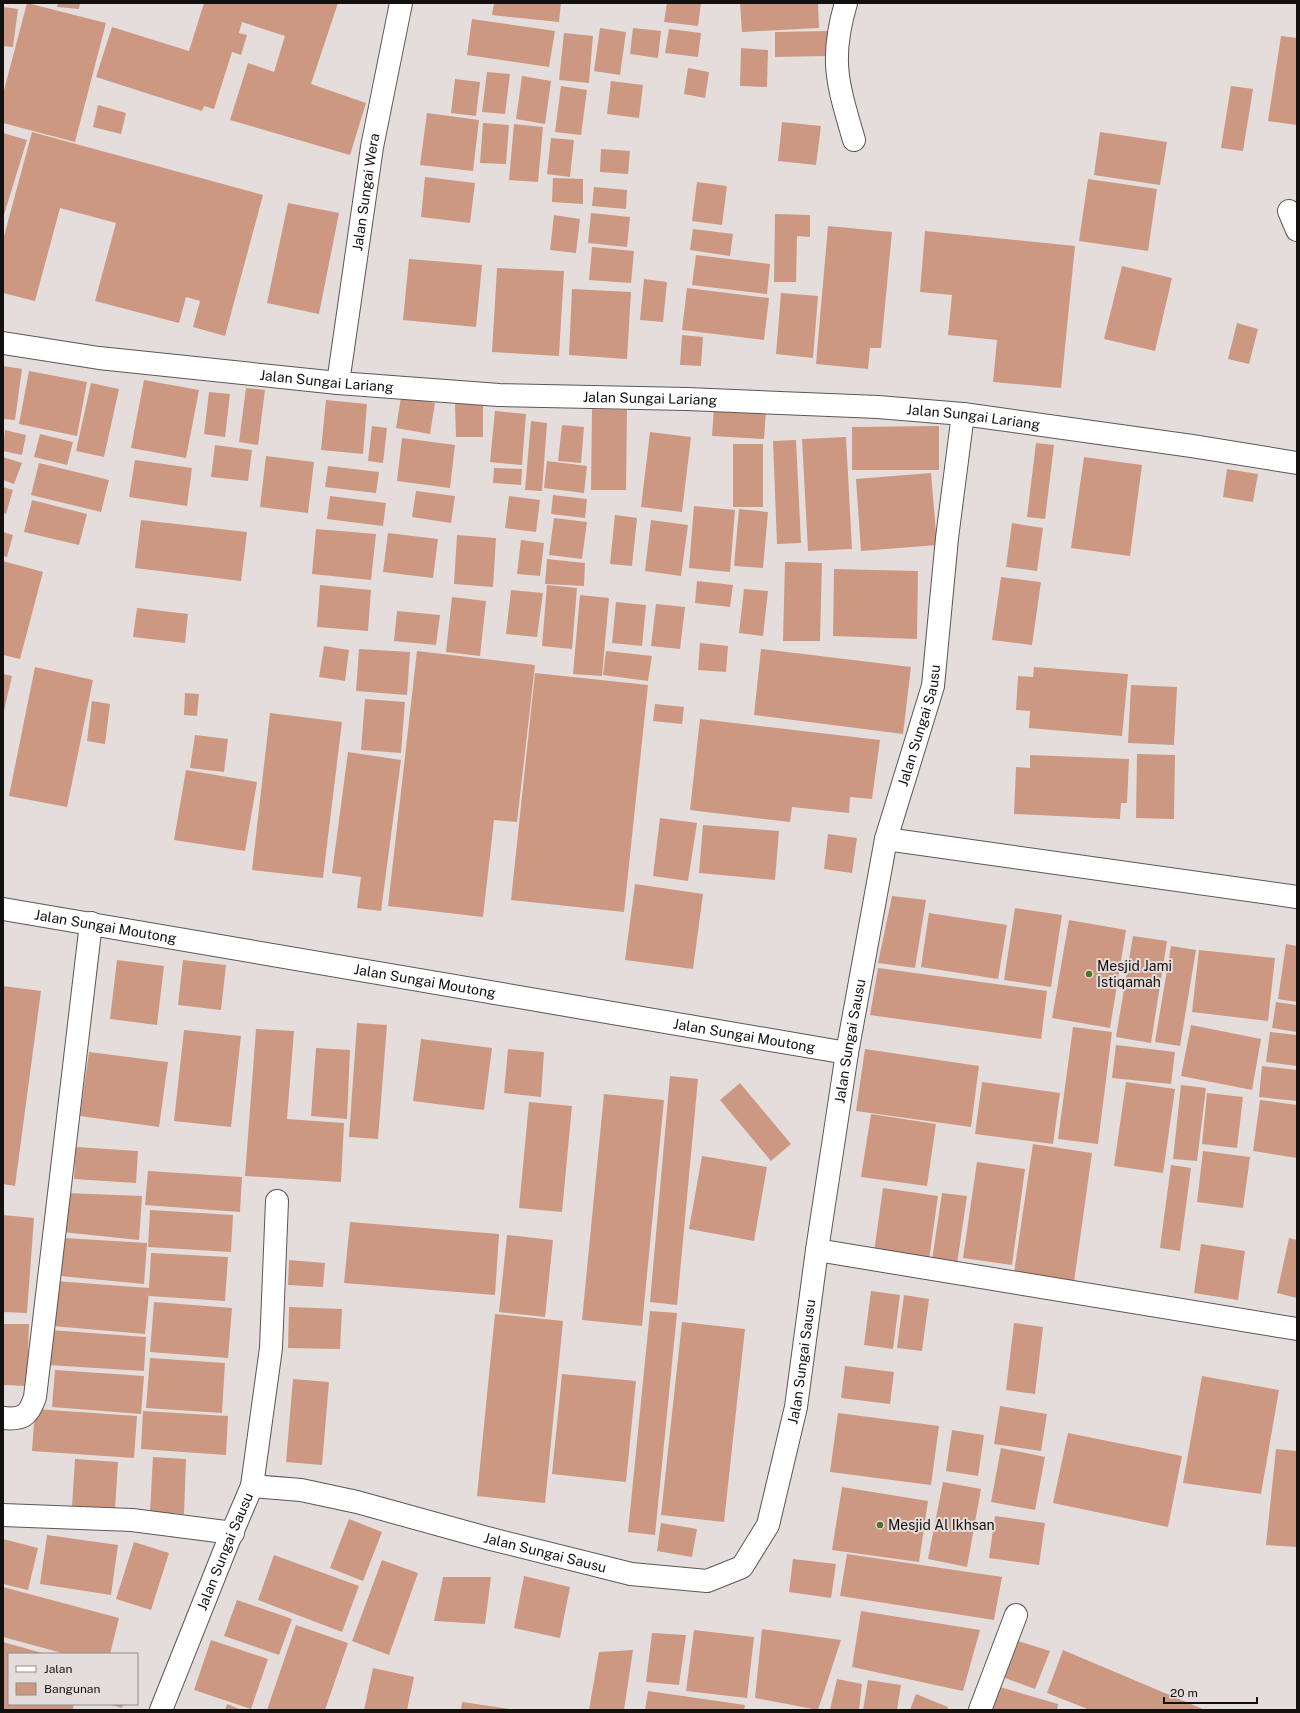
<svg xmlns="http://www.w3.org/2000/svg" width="1300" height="1713" font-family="'Public Sans',sans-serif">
<rect width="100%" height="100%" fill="#e5dddc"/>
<path fill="#cd9881" d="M 27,3 L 106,23 L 75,142 L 3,123 L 3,94 Z
M 58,3 L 80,3 L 79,9 L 57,7 Z
M 204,3 L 338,3 L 311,84 L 366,103 L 350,155 L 230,120 L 248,63 L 274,72 L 285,36 L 242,22 L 239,33 L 247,35 L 241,55 L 232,52 L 214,109 L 204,106 L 202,111 L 96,77 L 112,27 L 189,51 Z
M 494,3 L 561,3 L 559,22 L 492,15 Z
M 667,3 L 701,3 L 698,26 L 664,22 Z
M 740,3 L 818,3 L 819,28 L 742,32 Z
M 3,7 L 18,9 L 13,47 L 3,46 Z
M 472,19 L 555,31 L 549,67 L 467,55 Z
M 600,28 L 626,32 L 620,75 L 594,71 Z
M 633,28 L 661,31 L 658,58 L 630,54 Z
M 669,29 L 701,33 L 698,57 L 665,53 Z
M 828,31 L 828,56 L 775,57 L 775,32 Z
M 564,33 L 593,36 L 589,83 L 559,80 Z
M 1281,36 L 1297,38 L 1297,125 L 1268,121 Z
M 741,48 L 768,50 L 767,87 L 740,86 Z
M 688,68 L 709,72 L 705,98 L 684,94 Z
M 487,72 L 510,74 L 505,114 L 482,112 Z
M 522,76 L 551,81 L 545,124 L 516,119 Z
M 455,79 L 480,82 L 476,116 L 451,113 Z
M 611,81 L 643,85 L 639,118 L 607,114 Z
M 561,86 L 587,90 L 581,135 L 555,132 Z
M 1231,86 L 1253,89 L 1243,151 L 1221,148 Z
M 98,105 L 126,113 L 121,134 L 93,127 Z
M 427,113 L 479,120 L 473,171 L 420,165 Z
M 782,122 L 821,126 L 816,165 L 778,161 Z
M 483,123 L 509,125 L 506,164 L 480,163 Z
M 514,124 L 543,127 L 538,182 L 509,180 Z
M 32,132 L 263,195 L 225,336 L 193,327 L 200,301 L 186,297 L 179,323 L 95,301 L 116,223 L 60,208 L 35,301 L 3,293 L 3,240 Z
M 1100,132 L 1167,142 L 1160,185 L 1094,175 Z
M 3,133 L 27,140 L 3,218 Z
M 551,138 L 574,140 L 570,177 L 547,174 Z
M 601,149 L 630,151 L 628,174 L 600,172 Z
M 425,177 L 475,183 L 470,223 L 421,217 Z
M 553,178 L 583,179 L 583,204 L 552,202 Z
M 1088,179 L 1157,189 L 1148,251 L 1079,241 Z
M 697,182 L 727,186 L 722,225 L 692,221 Z
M 594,187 L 627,190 L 626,209 L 592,206 Z
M 288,203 L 339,213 L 319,314 L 267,303 Z
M 591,213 L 630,217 L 627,247 L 588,243 Z
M 775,214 L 810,215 L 810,237 L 797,236 L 796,282 L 774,282 Z
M 554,215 L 580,219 L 576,253 L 550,250 Z
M 828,226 L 892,232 L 881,348 L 870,348 L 868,369 L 816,364 Z
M 693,229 L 733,234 L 730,256 L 690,250 Z
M 925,231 L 1075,246 L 1061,388 L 993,382 L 997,340 L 948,335 L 952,295 L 920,292 Z
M 592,247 L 634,251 L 631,283 L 589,280 Z
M 696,255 L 770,264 L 767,294 L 692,285 Z
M 409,259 L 482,265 L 476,327 L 403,320 Z
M 1122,266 L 1172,278 L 1155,351 L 1104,339 Z
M 497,268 L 564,271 L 559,356 L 492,352 Z
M 644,279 L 667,282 L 663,322 L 640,320 Z
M 687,288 L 769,298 L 764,340 L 682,330 Z
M 572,289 L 631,292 L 627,359 L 569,355 Z
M 781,293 L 818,296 L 813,358 L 776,354 Z
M 1237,323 L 1258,329 L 1249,364 L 1228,359 Z
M 682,335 L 703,337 L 701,366 L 680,365 Z
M 3,366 L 22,369 L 15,420 L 3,419 Z
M 29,371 L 87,382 L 77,436 L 19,424 Z
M 144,380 L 199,390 L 186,458 L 131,448 Z
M 91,383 L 119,389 L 104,457 L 76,451 Z
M 246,388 L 265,390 L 258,445 L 239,442 Z
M 209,392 L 230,394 L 225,437 L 204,434 Z
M 401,397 L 435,403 L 430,434 L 396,428 Z
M 326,400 L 367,404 L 363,454 L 321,450 Z
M 455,404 L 483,404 L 483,437 L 456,437 Z
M 714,407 L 766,410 L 764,439 L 712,436 Z
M 592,409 L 627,410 L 626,490 L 591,490 Z
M 495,411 L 526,414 L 522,465 L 490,462 Z
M 531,421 L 547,423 L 542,491 L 525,490 Z
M 562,425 L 584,427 L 581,463 L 558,461 Z
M 372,426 L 387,428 L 383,463 L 368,461 Z
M 939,426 L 939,470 L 852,470 L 852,427 Z
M 5,430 L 26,435 L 22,455 L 3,451 Z
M 650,432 L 691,437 L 682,512 L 641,507 Z
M 40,434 L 73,442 L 67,465 L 34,457 Z
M 846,437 L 852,549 L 808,551 L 802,439 Z
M 402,438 L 455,445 L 450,488 L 397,481 Z
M 796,440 L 801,543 L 777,544 L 773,441 Z
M 1036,443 L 1054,445 L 1045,519 L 1027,517 Z
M 733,444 L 763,444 L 763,507 L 733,507 Z
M 215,445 L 252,450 L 248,481 L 211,477 Z
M 266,456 L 314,462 L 308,513 L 260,507 Z
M 3,457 L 22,463 L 14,484 L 3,480 Z
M 1084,457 L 1142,465 L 1130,556 L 1071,548 Z
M 135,460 L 192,468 L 187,506 L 129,497 Z
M 547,461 L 587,466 L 584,493 L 544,488 Z
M 39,463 L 109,480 L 101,512 L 31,495 Z
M 328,466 L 379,472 L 376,493 L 325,487 Z
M 494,468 L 522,469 L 521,485 L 493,483 Z
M 1227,469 L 1258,474 L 1253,502 L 1223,497 Z
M 931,473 L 937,545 L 861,551 L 856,479 Z
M 3,487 L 13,490 L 6,514 L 3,513 Z
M 416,491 L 455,496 L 451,523 L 412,517 Z
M 553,495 L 587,499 L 585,518 L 551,514 Z
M 330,496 L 386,503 L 383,526 L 327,519 Z
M 509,496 L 540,500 L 536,532 L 505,528 Z
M 32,500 L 87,514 L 79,545 L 24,532 Z
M 694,506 L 735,510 L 730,572 L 689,568 Z
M 739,509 L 768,512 L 763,568 L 734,566 Z
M 615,515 L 637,518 L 632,566 L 610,564 Z
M 554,518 L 587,522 L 582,559 L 549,555 Z
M 141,520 L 247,532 L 241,581 L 135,568 Z
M 651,520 L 688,525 L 681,576 L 645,571 Z
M 1012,523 L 1043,528 L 1037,571 L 1006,567 Z
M 316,529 L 376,534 L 371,580 L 312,574 Z
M 3,532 L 13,535 L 7,557 L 3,556 Z
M 388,533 L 438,539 L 433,578 L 383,572 Z
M 457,535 L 496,538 L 493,587 L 454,584 Z
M 521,540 L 544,543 L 540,576 L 517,574 Z
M 547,559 L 585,563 L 584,586 L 545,584 Z
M 3,561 L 43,572 L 20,659 L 3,655 Z
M 785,562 L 822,563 L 820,641 L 783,641 Z
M 834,569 L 918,571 L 917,639 L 833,636 Z
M 1001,577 L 1041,582 L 1032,645 L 992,640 Z
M 697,581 L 733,585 L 730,607 L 695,603 Z
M 320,585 L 371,590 L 368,631 L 317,627 Z
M 547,585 L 577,588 L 572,649 L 542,646 Z
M 744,589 L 768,591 L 763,636 L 739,633 Z
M 511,590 L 543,593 L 537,637 L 506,634 Z
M 580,595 L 609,598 L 602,676 L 573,674 Z
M 452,597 L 486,601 L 480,656 L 446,652 Z
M 616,602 L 646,605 L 642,646 L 612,643 Z
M 656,604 L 685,607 L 680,649 L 651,646 Z
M 137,608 L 188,614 L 185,643 L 133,637 Z
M 397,611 L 440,615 L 436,645 L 394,641 Z
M 700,643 L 728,646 L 726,672 L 698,670 Z
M 324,646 L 349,650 L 345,681 L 319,677 Z
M 359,649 L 410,652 L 407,695 L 356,691 Z
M 761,649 L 911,667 L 903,734 L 754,715 Z
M 417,651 L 535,665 L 517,822 L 494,820 L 483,917 L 388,906 Z
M 606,651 L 652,656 L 648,681 L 603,675 Z
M 35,667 L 93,680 L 67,807 L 9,796 Z
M 1034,667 L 1128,674 L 1122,736 L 1029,728 L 1030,711 L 1016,710 L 1018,676 L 1033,677 Z
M 535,673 L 648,685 L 624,912 L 511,900 Z
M 3,674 L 12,676 L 4,711 L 3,710 Z
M 1131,685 L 1177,687 L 1174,745 L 1128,743 Z
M 185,693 L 199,694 L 197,716 L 184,715 Z
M 365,699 L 405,702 L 401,753 L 361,750 Z
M 92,701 L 110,704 L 105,744 L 87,741 Z
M 655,704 L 684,707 L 682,724 L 653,721 Z
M 270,713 L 342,722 L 323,878 L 252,870 Z
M 700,719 L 880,740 L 872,799 L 850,797 L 849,813 L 792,807 L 790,822 L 690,810 Z
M 195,735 L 228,739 L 224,772 L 190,768 Z
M 348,752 L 401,760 L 381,911 L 357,908 L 361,877 L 332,873 Z
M 1137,754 L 1175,755 L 1174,819 L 1136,818 Z
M 1030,755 L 1129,759 L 1127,803 L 1121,803 L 1120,819 L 1014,814 L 1016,767 L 1030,768 Z
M 186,770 L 257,782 L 245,851 L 174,840 Z
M 660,818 L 697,823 L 688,881 L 653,876 Z
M 703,825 L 779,831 L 775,880 L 699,873 Z
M 828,834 L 857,838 L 852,873 L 824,869 Z
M 635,884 L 703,894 L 693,969 L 625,960 Z
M 892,896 L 926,900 L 915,968 L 878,963 Z
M 1015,908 L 1062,915 L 1051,987 L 1004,980 Z
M 929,913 L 1007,925 L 998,979 L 921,967 Z
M 1069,920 L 1126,930 L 1110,1028 L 1052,1018 Z
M 1133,936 L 1167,941 L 1151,1043 L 1116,1037 Z
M 1286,944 L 1297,946 L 1297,1002 L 1278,999 Z
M 1171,946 L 1196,950 L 1180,1046 L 1155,1042 Z
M 1199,950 L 1275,958 L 1268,1021 L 1192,1012 Z
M 117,960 L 164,966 L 157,1025 L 110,1019 Z
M 183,960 L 226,965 L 221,1010 L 178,1005 Z
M 878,968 L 1047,991 L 1041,1039 L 870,1015 Z
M 3,986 L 41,991 L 15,1186 L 3,1184 Z
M 1276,1002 L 1297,1005 L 1297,1032 L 1272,1028 Z
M 357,1023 L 387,1025 L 378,1139 L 349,1137 Z
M 1191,1025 L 1261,1039 L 1252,1090 L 1181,1076 Z
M 1073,1027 L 1112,1032 L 1098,1144 L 1058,1139 Z
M 256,1029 L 294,1031 L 287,1119 L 344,1123 L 341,1182 L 245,1176 Z
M 184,1030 L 241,1036 L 231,1127 L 174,1121 Z
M 1270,1032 L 1297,1035 L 1297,1066 L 1266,1062 Z
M 421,1039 L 492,1048 L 484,1110 L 413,1101 Z
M 1116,1045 L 1175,1052 L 1171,1084 L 1112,1078 Z
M 316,1048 L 350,1050 L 347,1119 L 311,1116 Z
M 508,1049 L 544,1052 L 541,1097 L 504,1093 Z
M 865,1049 L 979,1066 L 971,1127 L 856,1111 Z
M 89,1052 L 168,1062 L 159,1127 L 80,1116 Z
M 1262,1066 L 1297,1070 L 1297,1101 L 1259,1097 Z
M 670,1076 L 698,1079 L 677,1305 L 650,1302 Z
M 982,1082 L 1060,1093 L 1053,1144 L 975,1134 Z
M 1126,1082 L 1175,1089 L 1163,1173 L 1114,1166 Z
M 740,1083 L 791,1144 L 771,1161 L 720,1100 Z
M 1181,1085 L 1206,1088 L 1197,1161 L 1173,1159 Z
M 1207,1093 L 1243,1097 L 1237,1148 L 1202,1144 Z
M 604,1094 L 664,1100 L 642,1326 L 582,1320 Z
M 1260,1100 L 1297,1105 L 1297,1158 L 1253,1151 Z
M 529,1102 L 572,1106 L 562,1212 L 519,1208 Z
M 871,1114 L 936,1124 L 927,1186 L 861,1177 Z
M 1033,1144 L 1092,1153 L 1074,1282 L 1014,1273 Z
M 76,1147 L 138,1151 L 136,1183 L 74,1179 Z
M 1203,1151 L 1250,1157 L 1243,1208 L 1197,1202 Z
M 702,1156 L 767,1167 L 754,1241 L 689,1229 Z
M 977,1162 L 1025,1169 L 1012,1265 L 963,1258 Z
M 1171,1165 L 1191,1168 L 1180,1251 L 1160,1248 Z
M 148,1171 L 242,1177 L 240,1212 L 145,1205 Z
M 883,1188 L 938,1196 L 929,1260 L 874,1252 Z
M 67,1193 L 142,1196 L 139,1240 L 62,1232 Z
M 942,1193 L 967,1196 L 957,1264 L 932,1260 Z
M 150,1210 L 233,1215 L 231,1252 L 148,1247 Z
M 3,1215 L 34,1218 L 27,1313 L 3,1312 Z
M 350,1222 L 499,1234 L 495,1295 L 344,1283 Z
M 507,1235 L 553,1240 L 545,1317 L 499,1312 Z
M 64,1238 L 147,1243 L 144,1284 L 60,1276 Z
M 1289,1238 L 1297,1240 L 1297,1298 L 1277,1293 Z
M 1201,1244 L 1245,1251 L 1238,1300 L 1194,1293 Z
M 151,1253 L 228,1257 L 225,1301 L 149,1296 L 149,1292 L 145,1334 L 52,1326 L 55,1281 L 149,1288 Z
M 289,1260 L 325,1263 L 323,1287 L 288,1285 Z
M 871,1291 L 900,1295 L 893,1349 L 864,1345 Z
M 904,1295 L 929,1299 L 922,1351 L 897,1348 Z
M 154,1302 L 232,1308 L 228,1358 L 150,1352 Z
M 289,1307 L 342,1309 L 340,1349 L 288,1348 Z
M 650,1311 L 677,1313 L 655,1535 L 628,1532 Z
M 495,1314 L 563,1321 L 545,1503 L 477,1496 Z
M 682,1322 L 745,1329 L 724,1522 L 661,1515 Z
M 1014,1323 L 1043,1327 L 1035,1394 L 1006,1390 Z
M 3,1324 L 29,1324 L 27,1386 L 3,1385 Z
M 50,1330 L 146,1337 L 144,1371 L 48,1365 Z
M 150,1358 L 225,1363 L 222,1413 L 146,1408 Z
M 845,1366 L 894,1372 L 890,1404 L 841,1398 Z
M 55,1370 L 144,1376 L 141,1414 L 52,1407 Z
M 562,1374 L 636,1381 L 626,1482 L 552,1474 Z
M 1202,1376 L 1279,1390 L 1261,1494 L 1183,1483 Z
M 293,1379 L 329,1382 L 322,1465 L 286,1462 Z
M 1000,1406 L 1047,1414 L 1041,1451 L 994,1444 Z
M 35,1409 L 137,1416 L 134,1458 L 32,1451 Z
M 143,1411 L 228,1416 L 226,1455 L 141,1449 Z
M 838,1413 L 939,1426 L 931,1485 L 830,1472 Z
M 952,1430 L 984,1435 L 978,1476 L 946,1471 Z
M 1068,1433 L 1182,1456 L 1168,1527 L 1053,1503 Z
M 1001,1448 L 1045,1457 L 1035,1510 L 991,1502 Z
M 1276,1449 L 1297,1451 L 1297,1547 L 1266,1545 Z
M 153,1457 L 186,1459 L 184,1514 L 150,1512 Z
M 75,1459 L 118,1462 L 115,1509 L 72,1507 Z
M 943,1482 L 981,1489 L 967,1567 L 928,1559 Z
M 842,1487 L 928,1501 L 919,1562 L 832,1550 Z
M 995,1516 L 1045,1523 L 1039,1565 L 989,1558 Z
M 349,1519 L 382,1532 L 363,1581 L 330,1568 Z
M 661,1523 L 697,1529 L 692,1557 L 657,1551 Z
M 47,1535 L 118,1545 L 111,1595 L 40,1584 Z
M 3,1539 L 38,1548 L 28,1590 L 3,1584 Z
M 134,1542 L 169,1553 L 151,1610 L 116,1599 Z
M 847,1554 L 1002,1577 L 994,1620 L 840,1596 Z
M 274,1555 L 359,1586 L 342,1632 L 258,1600 Z
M 793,1559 L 836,1564 L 831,1598 L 789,1592 Z
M 382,1560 L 418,1573 L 389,1655 L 352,1641 Z
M 524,1576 L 570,1587 L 560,1638 L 514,1628 Z
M 443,1577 L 491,1577 L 485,1624 L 434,1621 Z
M 3,1587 L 119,1618 L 110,1654 L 66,1654 L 3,1637 Z
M 237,1600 L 292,1619 L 279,1655 L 224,1636 Z
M 861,1611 L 980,1630 L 963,1691 L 852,1667 Z
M 296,1625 L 348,1643 L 325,1710 L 267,1710 Z
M 762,1629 L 841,1640 L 818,1710 L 755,1698 Z
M 694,1630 L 754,1637 L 747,1698 L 686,1691 Z
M 652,1633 L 686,1635 L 679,1685 L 646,1682 Z
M 211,1640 L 268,1659 L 251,1709 L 194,1690 Z
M 1018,1641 L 1050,1651 L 1035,1689 L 1005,1678 Z
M 3,1642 L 46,1654 L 9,1654 L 9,1704 L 74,1704 L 73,1710 L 3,1710 Z
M 633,1650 L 624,1710 L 589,1710 L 599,1652 Z
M 1063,1650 L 1205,1710 L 1090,1710 L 1047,1693 Z
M 373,1668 L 414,1677 L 407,1710 L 364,1710 Z
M 837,1679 L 862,1684 L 859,1710 L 830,1710 Z
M 868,1680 L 901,1685 L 897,1710 L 863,1710 Z
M 1000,1687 L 1058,1704 L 1057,1710 L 993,1710 Z
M 648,1691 L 745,1705 L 744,1710 L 645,1710 Z
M 916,1694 L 948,1707 L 947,1710 L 910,1710 Z
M 462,1702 L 510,1709 L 510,1710 L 461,1710 Z
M 109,1704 L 123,1704 L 122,1708 Z
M 227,1704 L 242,1710 L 225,1710 Z"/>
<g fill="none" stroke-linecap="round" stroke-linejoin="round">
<defs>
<g id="minor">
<path d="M 846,3 C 829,60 838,85 854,140"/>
<path d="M 1289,211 L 1297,230"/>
<path id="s1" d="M 3,343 L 99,358 L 338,383 L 499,395 L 687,399 L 878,407 L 963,414 L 1192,446 L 1297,463"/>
<path id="s2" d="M 338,383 L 372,147 L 401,3"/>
<path d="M 886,839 L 1297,897"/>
<path id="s3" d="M 3,909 L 847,1053"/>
<path d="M 817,1250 L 1297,1329"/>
<path d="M 3,1418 C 22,1420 29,1416 35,1397 L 91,923"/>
<path d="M 252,1486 L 271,1348 L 277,1201"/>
<path d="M 3,1515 L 132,1520 L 233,1533"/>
<path id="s4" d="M 161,1710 L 228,1542 L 252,1486 L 301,1490 L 357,1502 L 487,1538 L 631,1574 L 707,1581 L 742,1567 L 768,1525 L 796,1407 L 817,1250 L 847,1053 L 886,839 L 933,686 L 947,538 L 963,414"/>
<path d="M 980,1710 L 1016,1615"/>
</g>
</defs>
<use href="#minor" stroke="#5d5655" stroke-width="24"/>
<use href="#minor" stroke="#fff" stroke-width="22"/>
</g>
<g fill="#557024" stroke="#e5dddc" stroke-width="1.5">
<circle cx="1089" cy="974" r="4"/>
<circle cx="880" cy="1525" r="4"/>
</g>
<g text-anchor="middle" stroke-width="4" stroke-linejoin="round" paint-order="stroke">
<g font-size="14" fill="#131010" stroke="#e5dddc">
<text dy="5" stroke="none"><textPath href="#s2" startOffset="193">Jalan Sungai Wera</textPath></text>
<text dy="5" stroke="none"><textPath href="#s1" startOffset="326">Jalan Sungai Lariang</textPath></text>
<text dy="5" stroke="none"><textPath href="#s1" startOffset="650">Jalan Sungai Lariang</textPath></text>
<text dy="5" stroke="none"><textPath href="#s1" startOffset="974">Jalan Sungai Lariang</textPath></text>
<text dy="5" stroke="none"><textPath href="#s4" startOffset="1610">Jalan Sungai Sausu</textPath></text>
<text dy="5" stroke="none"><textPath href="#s3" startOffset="104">Jalan Sungai Moutong</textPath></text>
<text dy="5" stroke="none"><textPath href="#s3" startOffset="428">Jalan Sungai Moutong</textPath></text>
<text dy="5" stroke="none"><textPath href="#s3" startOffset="752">Jalan Sungai Moutong</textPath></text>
<text dy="5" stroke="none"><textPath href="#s4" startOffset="1286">Jalan Sungai Sausu</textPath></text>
<text dy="5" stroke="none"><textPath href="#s4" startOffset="962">Jalan Sungai Sausu</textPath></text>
<text dy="5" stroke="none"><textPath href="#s4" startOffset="171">Jalan Sungai Sausu</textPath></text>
<text dy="5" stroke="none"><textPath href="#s4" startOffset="543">Jalan Sungai Sausu</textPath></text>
</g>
<g font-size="14" fill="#131010" stroke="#e5dddc" text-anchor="start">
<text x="1097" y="971">Mesjid Jami<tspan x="1097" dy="16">Istiqamah</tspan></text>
<text x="888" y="1530">Mesjid Al Ikhsan</text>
</g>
</g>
<rect width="1300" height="1713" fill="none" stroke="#131010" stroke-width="8"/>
<rect x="8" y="1653" width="130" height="52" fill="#e5dddc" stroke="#918b8a"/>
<rect x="16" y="1666" width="20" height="6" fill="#ffffff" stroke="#918b8a"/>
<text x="44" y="1673" font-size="12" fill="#131010">Jalan</text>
<rect x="16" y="1683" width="20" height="12" fill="#cd9881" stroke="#918b8a"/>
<text x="44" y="1693" font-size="12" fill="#131010">Bangunan</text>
<path d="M1164 1697v6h93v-6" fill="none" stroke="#131010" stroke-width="2"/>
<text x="1170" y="1697" font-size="12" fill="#131010" stroke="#e5dddc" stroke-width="3" paint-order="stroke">20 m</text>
</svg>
